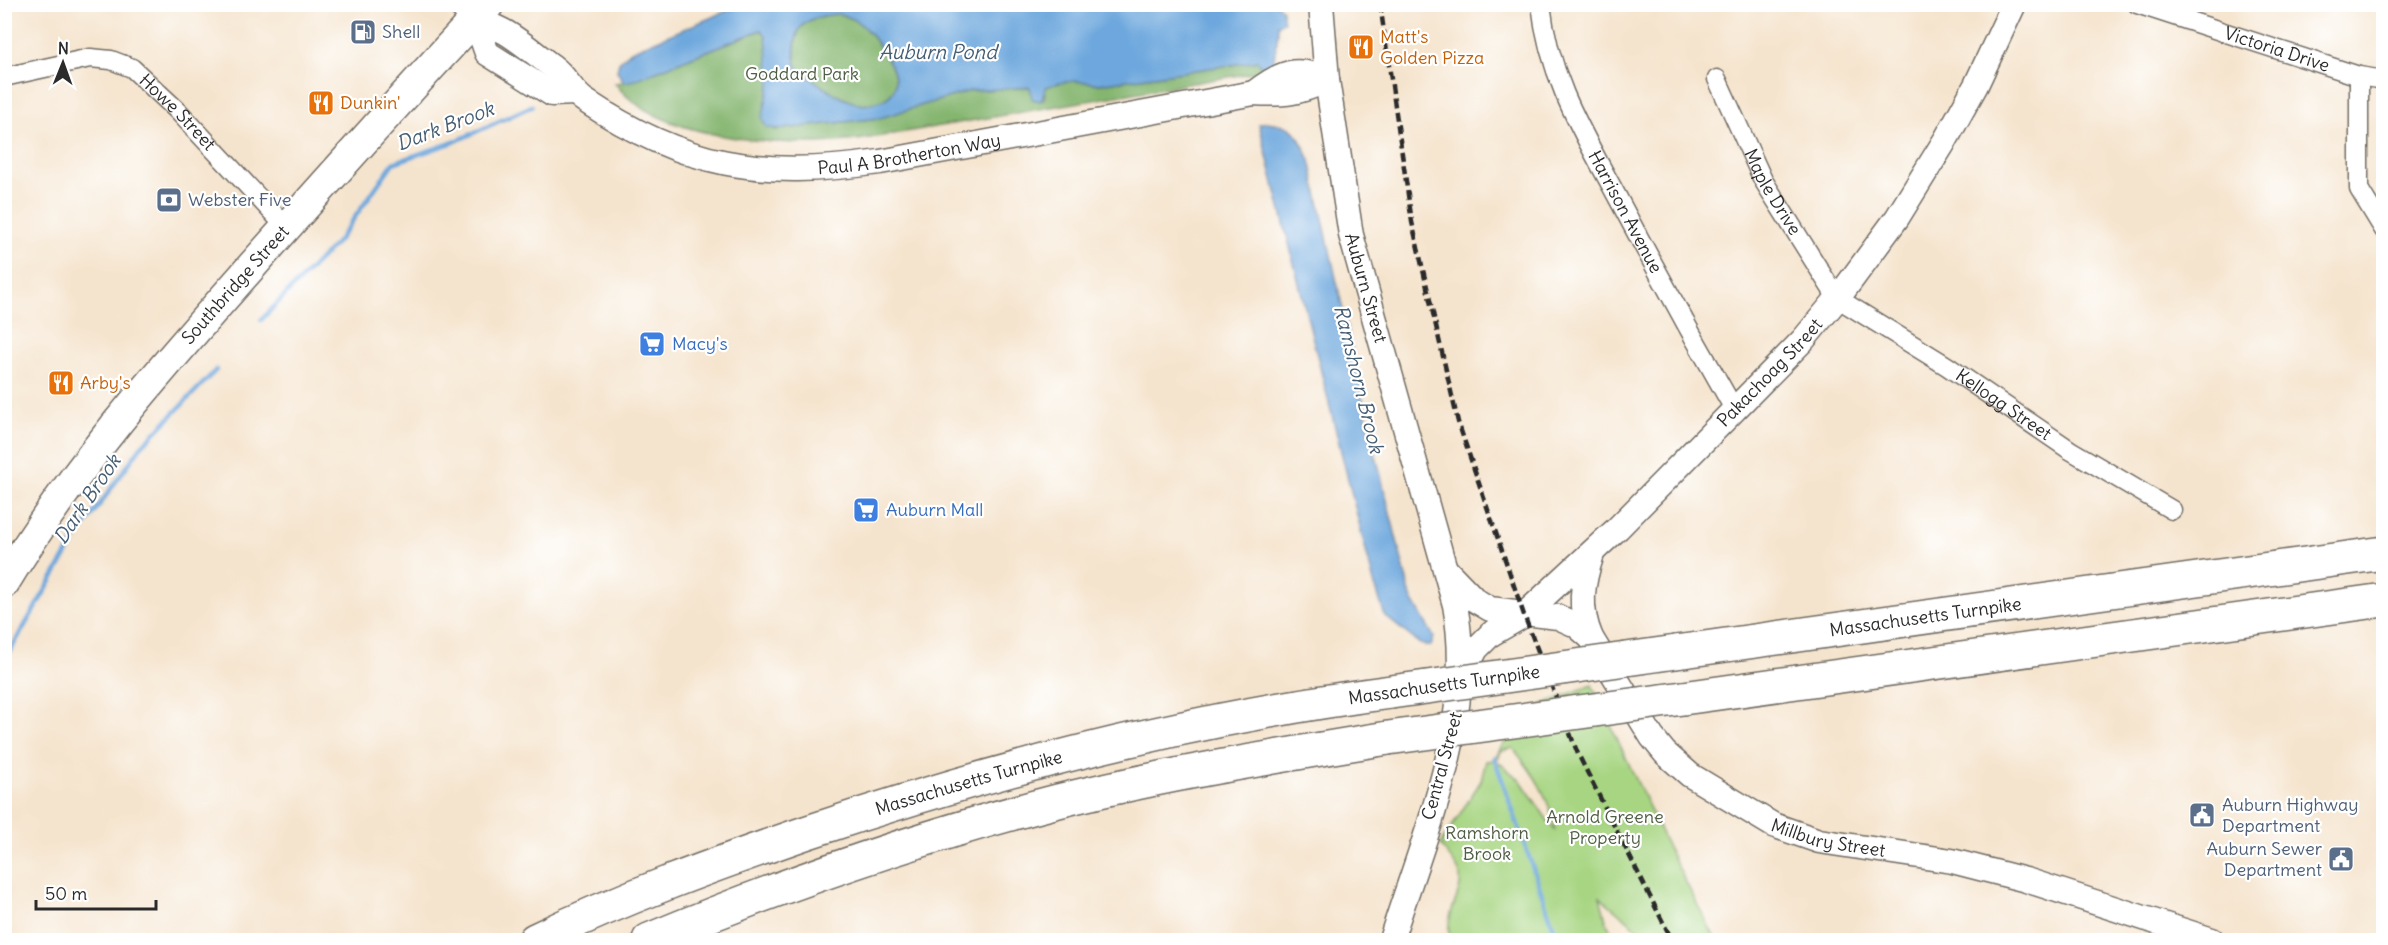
<svg xmlns="http://www.w3.org/2000/svg" width="2388" height="945" font-family="Delius,sans-serif">
<rect width="100%" height="100%" fill="#fff"/>
<filter id="ink" filterUnits="userSpaceOnUse"><feTurbulence type="fractalNoise" baseFrequency=".0167" numOctaves="2"/><feDisplacementMap in="SourceGraphic" scale="12" xChannelSelector="R" yChannelSelector="G"/><feConvolveMatrix kernelMatrix="1 2 1 2 8 2 1 2 1" color-interpolation-filters="sRGB"/></filter>
<filter id="wash" filterUnits="userSpaceOnUse"><feTurbulence type="fractalNoise" baseFrequency=".008" numOctaves="4" result="noise"/><feDisplacementMap in="SourceGraphic" scale="24" xChannelSelector="R" yChannelSelector="G"/><feGaussianBlur stdDeviation="1.35" result="paint"/><feColorMatrix in="noise" values="0 0 0 0 0 0 0 0 0 0 0 0 0 0 0 0 0 1.4 0 .05"/><feComposite in="paint" operator="in"/></filter>
<g filter="url(#wash)">
<rect width="100%" height="100%" fill="#f5e4cd"/>
<path fill="#a7d582" stroke="#698056" stroke-width="1.5" fill-rule="evenodd" d="M 1592,685 L 1671,854 L 1716,940 L 1647,940 L 1645,935 L 1600,897 L 1607,924 L 1617,940 L 1450,940 C 1443,912 1466,893 1459,872 C 1455,863 1446,853 1440,845 L 1481,781 L 1486,761 L 1494,760 L 1522,712 ZM 1513,748 C 1534,774 1550,797 1555,831 L 1521,781 L 1497,761 L 1501,751 Z"/>
<path fill="#85b670" stroke="#58704e" stroke-width="1.5" d="M 838,14 C 854,17 864,25 874,39 C 885,54 912,88 881,101 C 875,103 865,106 859,104 C 836,98 814,81 796,66 C 792,30 799,17 838,14 Z
M 761,30 L 766,35 L 775,130 L 880,118 L 970,91 L 1030,87 L 1044,99 L 1046,87 C 1065,80 1079,80 1099,84 L 1258,61 L 1260,66 L 1274,63 L 1276,69 L 864,139 C 797,149 659,143 615,83 L 631,81 Z"/>
<path fill="#6da7dd" stroke="#4c6984" stroke-width="1.5" fill-rule="evenodd" d="M 1276,4 L 1282,9 L 1284,22 L 1278,24 C 1279,39 1274,50 1274,63 L 1260,66 L 1258,61 L 1099,84 C 1079,80 1065,80 1046,87 L 1041,101 L 1032,99 L 1030,87 L 970,91 L 880,118 L 782,129 L 767,128 L 762,119 L 770,84 L 766,35 L 761,30 L 631,81 L 624,82 L 617,71 L 619,62 L 631,51 L 741,5 ZM 838,14 C 854,17 864,25 874,39 C 885,54 912,88 881,101 C 875,103 865,106 859,104 C 836,98 814,81 796,66 C 791,30 799,17 838,14 Z
M 1266,122 C 1296,124 1298,135 1310,160 L 1369,428 L 1411,597 L 1434,637 L 1431,646 L 1420,644 L 1385,616 L 1374,583 L 1259,124 Z"/>
<g fill="none" stroke-linecap="round" stroke-linejoin="round">
<path stroke="#6da7dd" stroke-width="4.5" d="M 261,320 L 338,241 L 393,163 L 454,142 L 532,106
M 4,661 L 78,535 L 140,448 L 216,370
M 1494,757 L 1558,940"/>
</g>
</g>
<g filter="url(#ink)">
<g fill="none" stroke-linecap="round" stroke-linejoin="round">
<defs>
<g id="minor">
<path id="s1" d="M 1541,4 C 1549,80 1585,136 1620,202 C 1657,272 1695,341 1734,409"/>
<path id="s2" d="M 2137,4 L 2359,76 L 2384,80"/>
<path d="M 2359,76 L 2359,189 L 2384,230"/>
<path id="s3" d="M 4,77 L 90,58 L 111,60 L 132,68 L 178,111 L 287,228"/>
<path id="s4" d="M 1717,79 L 1763,180 L 1837,298 L 1947,366 L 2070,450 L 2172,510"/>
</g>
<g id="tertiary">
<path id="s5" d="M 459,4 C 476,20 486,22 505,32 C 522,42 538,56 553,67 C 566,76 571,91 584,100 C 684,167 761,179 880,162 L 1254,93 C 1285,95 1299,93 1327,80"/>
<path id="s6" d="M 1321,4 L 1327,80 L 1351,235 L 1455,605 C 1476,720 1425,833 1391,940"/>
<path d="M 475,19 L 487,53 L 552,94 L 575,93"/>
<path d="M 1254,93 C 1280,73 1296,65 1327,80"/>
<path id="s7" d="M 1447,571 L 1475,600 L 1490,609 L 1558,617 L 1576,625 L 1591,638 L 1652,737 L 1665,753 L 1690,775 L 1773,825 L 1819,841 L 1952,861 L 2026,880 L 2212,940"/>
<path d="M 1591,638 C 1578,608 1582,584 1592,554"/>
<path id="s8" d="M 1462,676 L 1476,649 L 1491,634 L 1524,615 L 1618,528 L 1803,340 L 1841,294 L 1897,218 L 1946,139 L 1976,85 L 2014,4"/>
</g>
<g id="primary">
<path id="s9" d="M 4,583 C 76,464 161,369 252,266 C 330,178 408,90 489,4"/>
</g>
<g id="motorway">
<path id="s10" d="M 1676,652 L 2384,553"/>
<path d="M 1683,698 L 2384,600"/>
<path id="s11" d="M 535,940 C 622,898 713,865 805,833 C 995,769 1192,718 1391,692"/>
<path d="M 649,940 C 781,885 919,837 1058,801 C 1166,774 1278,756 1388,738"/>
</g>
</defs>
<use href="#minor" stroke="#726c64" stroke-width="21"/>
<use href="#tertiary" stroke="#726c64" stroke-width="27"/>
<use href="#primary" stroke="#726c64" stroke-width="33"/>
<use href="#motorway" stroke="#726c64" stroke-width="36"/>
<use href="#minor" stroke="#fff" stroke-width="18"/>
<use href="#tertiary" stroke="#fff" stroke-width="24"/>
<use href="#primary" stroke="#fff" stroke-width="30"/>
<use href="#motorway" stroke="#fff" stroke-width="33"/>
<path stroke="#2b2b2b" stroke-width="4.5" stroke-dasharray="9 4.5" stroke-linecap="butt" d="M 1380,4 L 1412,222 L 1458,422 L 1524,615 L 1578,754 L 1672,940"/>
<defs>
<path id="motorway-bridge" d="M 1391,692 L 1676,652
M 1388,738 L 1683,698"/>
</defs>
<use href="#motorway-bridge" stroke="#726c64" stroke-width="36" stroke-linecap="butt"/>
<use href="#motorway-bridge" stroke="#fff" stroke-width="33"/>
</g>
</g>
<defs>
<symbol id="fuel-square" viewBox="-11 -11 22 22"><rect x="-9" y="-9" width="18" height="18" rx="4" fill="#5c6f8a" stroke="#fff"/><path d="M-5.5-6h7V0h2V4h1.3V-2.5L3-4.5l.8-.8L6-3V5H2.5V1h-1V6h-7ZM-4.2-4.7v3.2H.2V-4.7Z" fill="#fff"/></symbol>
<symbol id="restaurant-square" viewBox="-11 -11 22 22"><rect x="-9" y="-9" width="18" height="18" rx="4" fill="#e8710a" stroke="#fff"/><path d="M-5-6h1v4h1v-4h1v4h1v-4h1v5L-1.5 .5V6h-2V.5L-5-1ZM5-6V6H3V1.5H1.5Q1.5-4 5-6Z" fill="#fff"/></symbol>
<symbol id="bank-square" viewBox="-11 -11 22 22"><rect x="-9" y="-9" width="18" height="18" rx="4" fill="#5c6f8a" stroke="#fff"/><path d="M-6-4H6V4H-6ZM0-2.3a2.3 2.3 0 1 0 0 4.6a2.3 2.3 0 1 0 0-4.6Z" fill="#fff"/></symbol>
<symbol id="supermarket-square" viewBox="-11 -11 22 22"><rect x="-9" y="-9" width="18" height="18" rx="4" fill="#3f7fe0" stroke="#fff"/><path d="M-6-5.5h2.5l.6 2H6L4.5 2H-2.5L-4.4-4H-6ZM-1.5 3.2a1.3 1.3 0 1 0 .1 0ZM3 3.2a1.3 1.3 0 1 0 .1 0Z" fill="#fff"/></symbol>
<symbol id="civic-square" viewBox="-11 -11 22 22"><rect x="-9" y="-9" width="18" height="18" rx="4" fill="#5c6f8a" stroke="#fff"/><path d="M-.6-6.5H3V-4.5H.6V-3L4-1V1h2V6H-6V1h2V-1L-.6-3ZM-1.2 2.5V6h2.4V2.5Z" fill="#fff"/></symbol>
</defs>
<g fill-rule="evenodd">
<use href="#fuel-square" x="348" y="17" width="30" height="30"/>
<use href="#restaurant-square" x="1346" y="32" width="30" height="30"/>
<use href="#restaurant-square" x="306" y="88" width="30" height="30"/>
<use href="#bank-square" x="154" y="185" width="30" height="30"/>
<use href="#supermarket-square" x="637" y="329" width="30" height="30"/>
<use href="#restaurant-square" x="46" y="368" width="30" height="30"/>
<use href="#supermarket-square" x="851" y="495" width="30" height="30"/>
<use href="#civic-square" x="2187" y="800" width="30" height="30"/>
<use href="#civic-square" x="2326" y="844" width="30" height="30"/>
</g>
<g text-anchor="middle" stroke-width="4.5" stroke-linejoin="round" paint-order="stroke">
<g font-size="18" fill="#4e5e75" stroke="#fff" text-anchor="start">
<text x="382" y="38">Shell</text>
<text x="188" y="206">Webster Five</text>
<text x="2222" y="811">Auburn Highway<tspan x="2222" dy="21">Department</tspan></text>
<text x="2322" y="855" text-anchor="end">Auburn Sewer<tspan x="2322" dy="21">Department</tspan></text>
</g>
<g font-size="18" fill="#c56008" stroke="#fff" text-anchor="start">
<text x="1380" y="43">Matt's<tspan x="1380" dy="21">Golden Pizza</tspan></text>
<text x="340" y="109">Dunkin'</text>
<text x="80" y="389">Arby's</text>
</g>
<g font-size="18" fill="#2b2b2b" stroke="#fff">
<text dy="6" stroke="none"><textPath href="#s2" startOffset="147">Victoria Drive</textPath></text>
<text dy="6" stroke="none"><textPath href="#s3" startOffset="195">Howe Street</textPath></text>
<text dy="6" stroke="none"><textPath href="#s5" startOffset="500">Paul A Brotherton Way</textPath></text>
<text dy="6" stroke="none"><textPath href="#s4" startOffset="126">Maple Drive</textPath></text>
<text dy="6" stroke="none"><textPath href="#s1" startOffset="226">Harrison Avenue</textPath></text>
<text dy="6" stroke="none"><textPath href="#s9" startOffset="378">Southbridge Street</textPath></text>
<text dy="6" stroke="none"><textPath href="#s6" startOffset="288">Auburn Street</textPath></text>
<text dy="6" stroke="none"><textPath href="#s8" startOffset="435">Pakachoag Street</textPath></text>
<text dy="6" stroke="none"><textPath href="#s4" startOffset="448">Kellogg Street</textPath></text>
<text dy="6" stroke="none"><textPath href="#s10" startOffset="252">Massachusetts Turnpike</textPath></text>
<text transform="translate(1444 685) rotate(-8)" y="6">Massachusetts Turnpike</text>
<text transform="translate(1442 766) rotate(-75)" y="6">Central Street</text>
<text dy="6" stroke="none"><textPath href="#s11" startOffset="462">Massachusetts Turnpike</textPath></text>
<text dy="6" stroke="none"><textPath href="#s7" startOffset="490">Millbury Street</textPath></text>
</g>
<g font-size="18" fill="#505e45" stroke="#fff">
<text x="802" y="80">Goddard Park</text>
<text x="1605" y="823">Arnold Greene<tspan x="1605" dy="21">Property</tspan></text>
<text x="1487" y="839">Ramshorn<tspan x="1487" dy="21">Brook</tspan></text>
</g>
<g font-size="18" fill="#366cbe" stroke="#fff" text-anchor="start">
<text x="672" y="350">Macy's</text>
<text x="886" y="516">Auburn Mall</text>
</g>
<g font-size="20" font-style="italic" fill="#455d72" stroke="#fff">
<text x="938" y="59">Auburn Pond</text>
<text transform="translate(445 126) rotate(-21)" y="7">Dark Brook</text>
<text transform="translate(1359 379) rotate(76)" y="7">Ramshorn Brook</text>
<text transform="translate(87 499) rotate(-56)" y="7">Dark Brook</text>
</g>
</g>
<rect width="2388" height="945" fill="none" stroke="#fff" stroke-width="24"/>
<g transform="translate(63 63) rotate(1)" stroke="#ffffff" stroke-width="4.5" paint-order="stroke">
<path d="M0-4.5L10 22L0 15L-10 22Z" fill="#2b2b2b"/>
<text y="-9" font-size="16" font-weight="bold" text-anchor="middle" fill="#2b2b2b">N</text>
</g>
<path d="M36 900v9h120v-9" fill="none" stroke="#2b2b2b" stroke-width="3"/>
<text x="45" y="900" font-size="18" fill="#2b2b2b" stroke="#ffffff" stroke-width="4.5" paint-order="stroke">50 m</text>
</svg>
